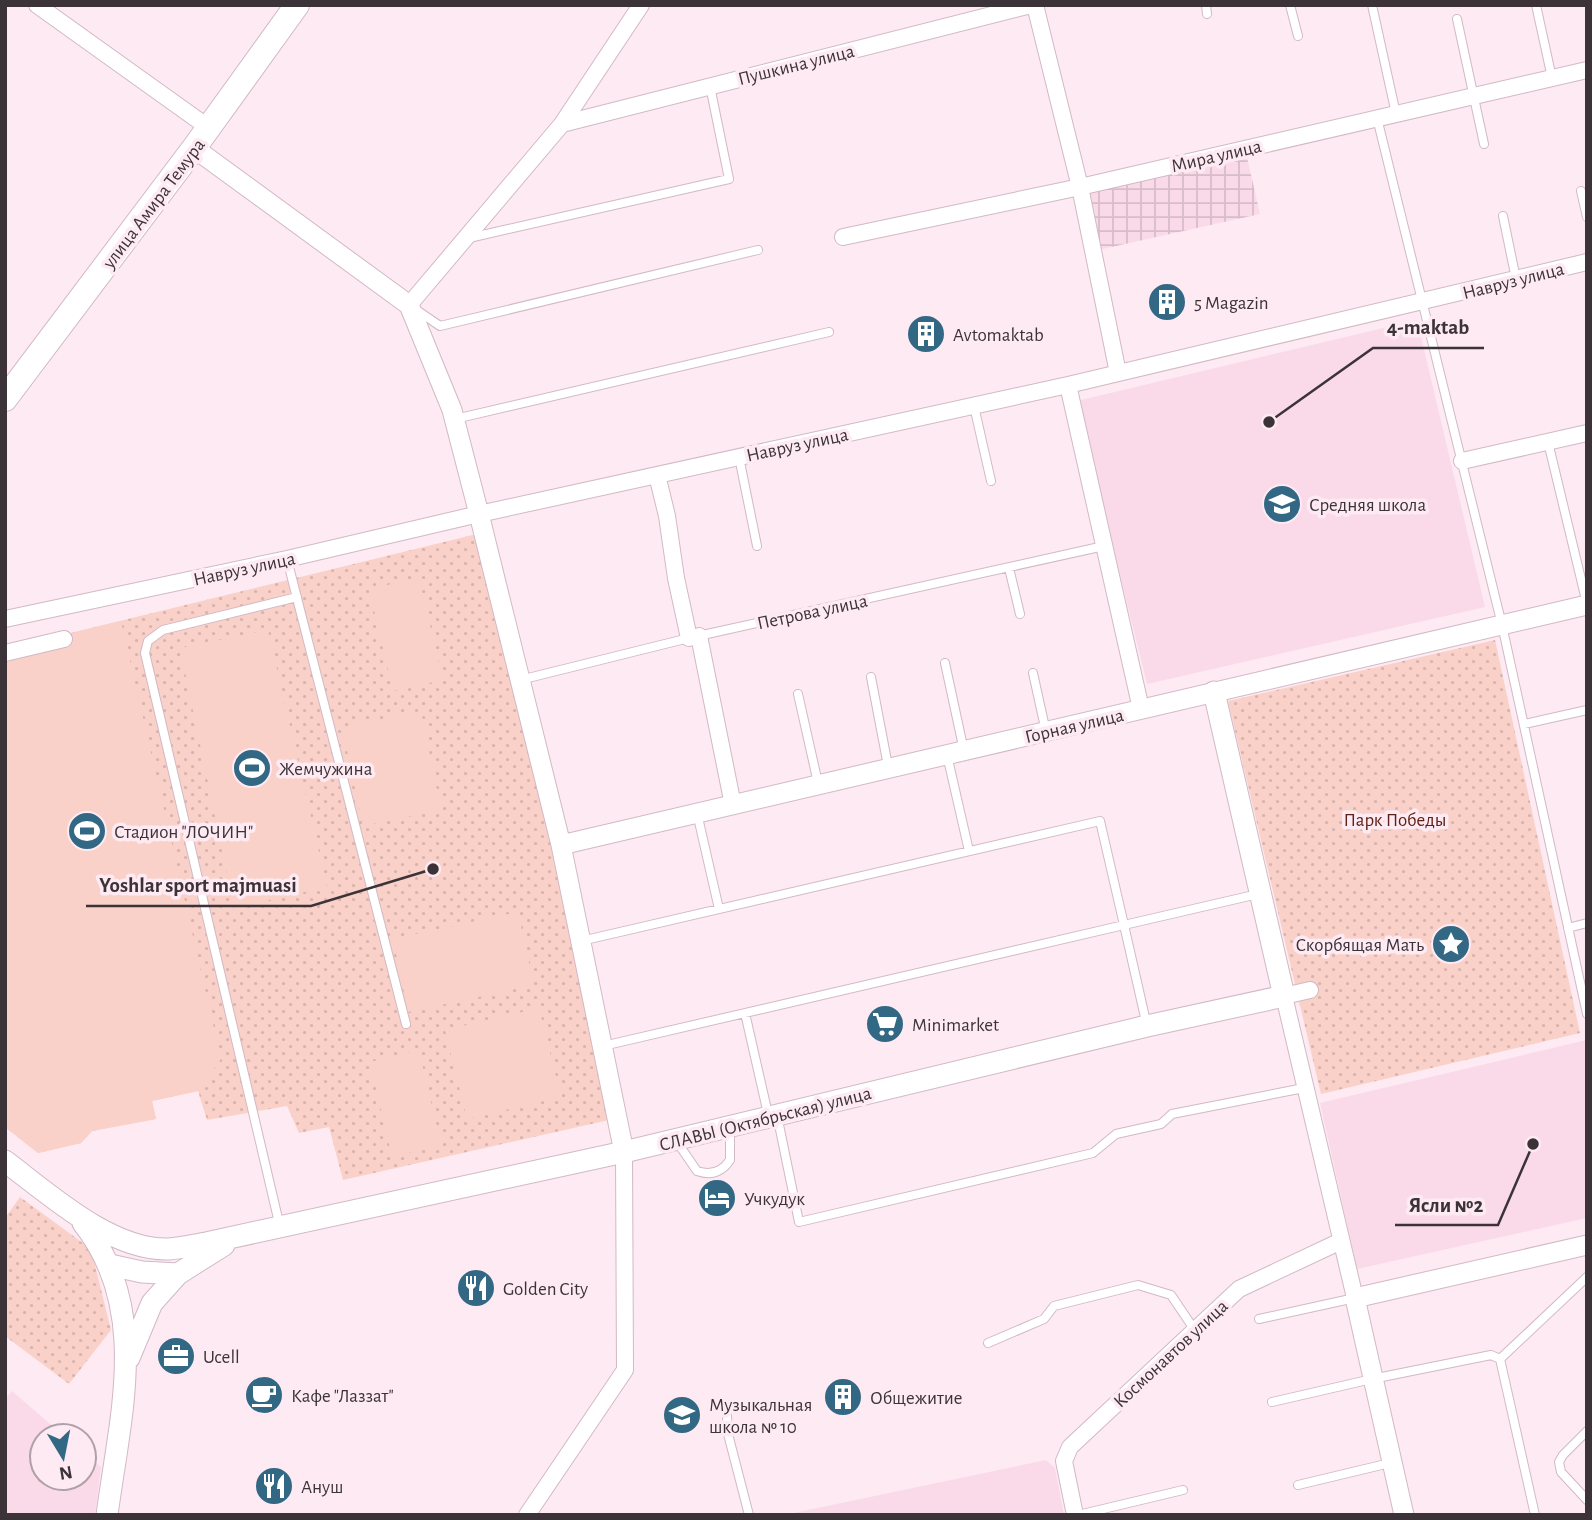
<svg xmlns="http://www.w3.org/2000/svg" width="1592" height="1520" font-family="'Alegreya Sans',sans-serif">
<defs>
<pattern id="industrial-grid" width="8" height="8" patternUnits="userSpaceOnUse" patternTransform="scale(1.75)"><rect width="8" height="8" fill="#fadae9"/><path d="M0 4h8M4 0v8" fill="none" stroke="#d7bcc9"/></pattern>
<pattern id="grass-dots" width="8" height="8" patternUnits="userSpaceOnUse" patternTransform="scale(1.75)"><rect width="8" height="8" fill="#fad1c8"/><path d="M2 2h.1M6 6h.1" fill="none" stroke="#d7b4ad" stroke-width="1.8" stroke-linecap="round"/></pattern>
</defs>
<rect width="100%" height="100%" fill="#fdeaf3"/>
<path fill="#fadae9" d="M 1417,320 L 1485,607 L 1147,684 L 1077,401 Z
M 1587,1040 L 1587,1218 L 1357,1269 L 1320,1103 Z
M 12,1391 L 64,1436 L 42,1436 L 42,1478 L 84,1478 L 84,1453 L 101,1467 L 95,1515 L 5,1515 L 5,1399 Z
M 1046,1460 L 1055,1468 L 1064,1515 L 784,1515 Z"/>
<path fill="url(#industrial-grid)" d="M 1246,153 L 1260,214 L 1098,250 L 1084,189 Z"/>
<path fill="url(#grass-dots)" d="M 477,534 L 566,899 L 609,1120 L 343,1180 L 329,1127 L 299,1133 L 287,1106 L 207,1120 L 198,1091 L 152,1101 L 156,1119 L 92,1131 L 81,1143 L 38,1153 L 5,1127 L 5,649 Z
M 1495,640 L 1580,1033 L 1321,1094 L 1228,701 Z
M 20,1197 L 87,1246 L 94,1261 L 111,1330 L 69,1384 L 5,1336 L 5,1218 Z"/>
<path fill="#fad1c8" d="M 419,578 L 443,680 L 393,691 L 369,589 Z
M 121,621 L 221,1059 L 198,1091 L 152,1101 L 156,1119 L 92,1131 L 81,1143 L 38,1153 L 5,1127 L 5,649 Z
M 268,630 L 327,887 L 234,908 L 180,648 Z
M 421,711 L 441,810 L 363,826 L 342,727 Z
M 518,912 L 534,985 L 408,1012 L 393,939 Z
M 539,1008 L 561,1097 L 467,1119 L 445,1030 Z
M 419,1050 L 441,1145 L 392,1157 L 370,1062 Z"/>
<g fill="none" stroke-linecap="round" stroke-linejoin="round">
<defs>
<path id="service" d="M 1206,5 L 1207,14
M 1290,5 L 1298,36
M 1372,5 L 1396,114
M 1536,5 L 1552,78
M 1457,19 L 1484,144
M 1377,118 L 1502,625 L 1587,1014
M 1581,191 L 1587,217
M 1503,216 L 1516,279
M 469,238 L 729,179 L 710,86
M 415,309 L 440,326 L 758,250
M 974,406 L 991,481
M 455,419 L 829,332
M 1548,442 L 1587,604
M 739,457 L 757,546
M 287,559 L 406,1024
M 1009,568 L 1020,614
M 945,663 L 964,751
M 1033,673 L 1046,732
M 871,677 L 888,766
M 520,680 L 689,638 L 1104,546
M 798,694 L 818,783
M 1524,724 L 1587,710
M 947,755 L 969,851
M 697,813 L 719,909
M 1568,928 L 1587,923
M 581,941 L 1100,821 L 1124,925 L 1258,894
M 745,1013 L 768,1114
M 603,1046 L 1124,925 L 1147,1026
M 777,1115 L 799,1222 L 1093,1153 L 1116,1134 L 1161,1124 L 1172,1114 L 1304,1088
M 677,1142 L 697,1171 C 711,1176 722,1172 730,1160 L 730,1127
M 280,1227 L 145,653 L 148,641 L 163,630 L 297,597
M 1259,1319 L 1355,1298
M 988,1343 L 1044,1319 L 1054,1306 L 1138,1285 L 1171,1295 L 1194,1329
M 1500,1359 L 1587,1277
M 1272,1402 L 1372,1379 L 1491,1355 L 1500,1359 L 1535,1515
M 727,1416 L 728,1434 L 749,1515
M 1587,1431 L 1563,1455 L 1559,1462 L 1561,1472 L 1587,1500
M 1298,1485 L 1390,1463
M 1078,1515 L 1183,1490"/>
<path id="minor" d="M 37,5 L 209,128
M 1035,5 L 1080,187 L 1118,373
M 562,124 L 1031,5
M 843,237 L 1080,187 L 1587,70
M 409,305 L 562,124 L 641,5
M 1068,385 L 1141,709
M 1462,461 L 1587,433
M 657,475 L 667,516 L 676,578 L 689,638
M 5,619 L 287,559 L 479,514 L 1068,385 L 1587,262
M 699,636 L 733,805
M 5,653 L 64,639
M 1310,990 L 1284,996 L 1355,1298
M 527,1515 L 625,1370 L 624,1152
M 1075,1515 L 1064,1461 L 1070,1447 L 1239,1289 L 1341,1241"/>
<path id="tertiary" d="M 194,148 L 409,305 L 452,410 L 479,514 L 561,845 L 624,1152
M 561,845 L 1587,605
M 1404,1515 L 1355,1298 L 1587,1245"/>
<path id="secondary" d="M 5,1161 C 49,1194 111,1251 169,1249 C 181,1248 194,1245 206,1243 L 624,1152 L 1147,1026 L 1284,996 L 1214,692
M 83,1223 C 151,1309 120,1416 107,1515
M 110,1265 L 142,1272 L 178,1274
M 129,1358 L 152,1303 L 178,1274 L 224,1245"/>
<path id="primary" d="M 5,399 L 194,148 L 297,5"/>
</defs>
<use href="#service" stroke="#d1b9c5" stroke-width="10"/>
<use href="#minor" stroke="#d1b9c5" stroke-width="18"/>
<use href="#tertiary" stroke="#d1b9c5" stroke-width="21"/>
<use href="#secondary" stroke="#d1b9c5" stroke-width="23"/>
<use href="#primary" stroke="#d1b9c5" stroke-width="26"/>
<use href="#service" stroke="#fff" stroke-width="8"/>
<use href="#minor" stroke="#fff" stroke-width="16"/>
<use href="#tertiary" stroke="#fff" stroke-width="19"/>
<use href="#secondary" stroke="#fff" stroke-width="21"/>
<use href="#primary" stroke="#fff" stroke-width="24"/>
</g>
<defs>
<symbol id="building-disc" viewBox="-11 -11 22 22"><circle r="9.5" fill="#326884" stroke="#fdeaf3"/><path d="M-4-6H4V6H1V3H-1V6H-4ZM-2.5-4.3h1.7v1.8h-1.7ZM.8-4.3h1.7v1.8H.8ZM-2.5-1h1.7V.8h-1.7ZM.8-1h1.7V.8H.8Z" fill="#fff"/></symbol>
<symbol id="school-disc" viewBox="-11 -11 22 22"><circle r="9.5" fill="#326884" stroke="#fdeaf3"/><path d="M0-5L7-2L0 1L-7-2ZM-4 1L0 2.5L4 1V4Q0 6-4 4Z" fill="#fff"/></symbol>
<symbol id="stadium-disc" viewBox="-11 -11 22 22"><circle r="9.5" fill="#326884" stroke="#fdeaf3"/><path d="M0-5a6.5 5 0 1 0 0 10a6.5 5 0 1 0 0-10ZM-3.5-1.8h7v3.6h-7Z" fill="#fff"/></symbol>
<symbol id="sight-disc" viewBox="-11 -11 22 22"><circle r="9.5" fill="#326884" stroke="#fdeaf3"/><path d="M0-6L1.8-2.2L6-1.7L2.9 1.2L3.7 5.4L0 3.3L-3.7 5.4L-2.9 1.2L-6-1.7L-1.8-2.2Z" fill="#fff"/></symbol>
<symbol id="supermarket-disc" viewBox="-11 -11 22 22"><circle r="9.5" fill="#326884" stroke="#fdeaf3"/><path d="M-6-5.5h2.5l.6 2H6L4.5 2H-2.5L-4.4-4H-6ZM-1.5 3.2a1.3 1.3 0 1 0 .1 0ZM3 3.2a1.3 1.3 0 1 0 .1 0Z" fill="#fff"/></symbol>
<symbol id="hotel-disc" viewBox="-11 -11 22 22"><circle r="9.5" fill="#326884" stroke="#fdeaf3"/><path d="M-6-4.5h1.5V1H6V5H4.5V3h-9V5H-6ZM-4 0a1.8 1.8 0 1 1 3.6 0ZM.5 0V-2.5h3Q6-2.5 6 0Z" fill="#fff"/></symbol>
<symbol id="restaurant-disc" viewBox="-11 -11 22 22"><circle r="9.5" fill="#326884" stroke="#fdeaf3"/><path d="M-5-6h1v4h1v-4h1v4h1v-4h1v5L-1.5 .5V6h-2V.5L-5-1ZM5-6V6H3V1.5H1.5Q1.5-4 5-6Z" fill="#fff"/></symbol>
<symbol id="office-disc" viewBox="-11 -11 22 22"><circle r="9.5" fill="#326884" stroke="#fdeaf3"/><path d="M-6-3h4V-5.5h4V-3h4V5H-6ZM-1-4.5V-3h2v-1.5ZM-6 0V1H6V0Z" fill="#fff"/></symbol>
<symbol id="cafe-disc" viewBox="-11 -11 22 22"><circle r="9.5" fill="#326884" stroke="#fdeaf3"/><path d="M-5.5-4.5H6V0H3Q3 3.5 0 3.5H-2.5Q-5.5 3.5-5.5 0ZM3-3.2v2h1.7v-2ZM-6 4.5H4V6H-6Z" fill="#fff"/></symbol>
</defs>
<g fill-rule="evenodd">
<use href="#building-disc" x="1145" y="280" width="44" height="44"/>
<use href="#building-disc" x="904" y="312" width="44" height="44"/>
<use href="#school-disc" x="1260" y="482" width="44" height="44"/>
<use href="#stadium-disc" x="230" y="746" width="44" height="44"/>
<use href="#stadium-disc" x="65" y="809" width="44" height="44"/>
<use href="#sight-disc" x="1429" y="922" width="44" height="44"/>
<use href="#supermarket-disc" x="863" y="1002" width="44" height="44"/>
<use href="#hotel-disc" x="695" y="1176" width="44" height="44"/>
<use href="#restaurant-disc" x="454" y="1266" width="44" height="44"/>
<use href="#office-disc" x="154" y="1334" width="44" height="44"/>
<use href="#cafe-disc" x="242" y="1373" width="44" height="44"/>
<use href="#building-disc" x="821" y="1375" width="44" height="44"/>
<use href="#school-disc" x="660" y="1393" width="44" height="44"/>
<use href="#restaurant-disc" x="252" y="1464" width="44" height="44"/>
</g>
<g text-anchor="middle" stroke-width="7" stroke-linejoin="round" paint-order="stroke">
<g font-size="19" fill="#3c3338" stroke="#fdeaf3">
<text transform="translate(796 64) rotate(-14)" y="7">Пушкина улица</text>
<text transform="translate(1216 155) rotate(-13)" y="7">Мира улица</text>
<text transform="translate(153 203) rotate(-53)" y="7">улица Амира Темура</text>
<text transform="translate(1513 280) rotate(-14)" y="7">Навруз улица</text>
<text transform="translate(797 444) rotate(-12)" y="7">Навруз улица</text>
<text transform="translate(244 568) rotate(-12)" y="7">Навруз улица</text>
<text transform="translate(812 611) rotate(-12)" y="7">Петрова улица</text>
<text transform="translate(1074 725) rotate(-13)" y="7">Горная улица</text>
<text transform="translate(765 1118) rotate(-14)" y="7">СЛАВЫ (Октябрьская) улица</text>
<text transform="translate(1170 1353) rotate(-43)" y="7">Космонавтов улица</text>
</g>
<g font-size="19" fill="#3c3338" stroke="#fdeaf3" text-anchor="start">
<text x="1194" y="309">5 Magazin</text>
<text x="953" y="341">Avtomaktab</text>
<text x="1309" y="511">Средняя школа</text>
<text x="279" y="775">Жемчужина</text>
<text x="114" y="838">Стадион "ЛОЧИН"</text>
<text x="1424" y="951" text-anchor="end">Скорбящая Мать</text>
<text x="912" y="1031">Minimarket</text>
<text x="744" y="1205">Учкудук</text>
<text x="503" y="1295">Golden City</text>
<text x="203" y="1363">Ucell</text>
<text x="291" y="1402">Кафе "Лаззат"</text>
<text x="870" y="1404">Общежитие</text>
<text x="709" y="1411">Музыкальная<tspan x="709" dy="22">школа № 10</tspan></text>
<text x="301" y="1493">Ануш</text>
</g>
<g font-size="19" fill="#602114" stroke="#fdeaf3">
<text x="1395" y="826">Парк Победы</text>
</g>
</g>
<path fill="none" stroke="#3c3338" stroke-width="2.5" d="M1269 422L1373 348H1484M433 869L311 906H86M1533 1144L1498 1225H1395"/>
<g fill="#3c3338" stroke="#fdeaf3" stroke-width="2.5">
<circle cx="1269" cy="422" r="7"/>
<circle cx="433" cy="869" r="7"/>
<circle cx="1533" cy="1144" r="7"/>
</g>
<g font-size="21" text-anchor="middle" font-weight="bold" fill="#3c3338" stroke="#fdeaf3" stroke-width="7" stroke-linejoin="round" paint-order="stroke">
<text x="1428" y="334">4-maktab</text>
<text x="198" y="892">Yoshlar sport majmuasi</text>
<text x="1446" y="1212">Ясли №2</text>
</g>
<rect width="1592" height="1520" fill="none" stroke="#3c3338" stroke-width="14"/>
<g transform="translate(63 1457) rotate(170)"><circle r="33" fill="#fdeaf3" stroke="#b0a1a8" stroke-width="2"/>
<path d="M0-5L12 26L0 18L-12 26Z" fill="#326884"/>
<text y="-10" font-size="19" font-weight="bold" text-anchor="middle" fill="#3c3338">N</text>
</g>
</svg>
